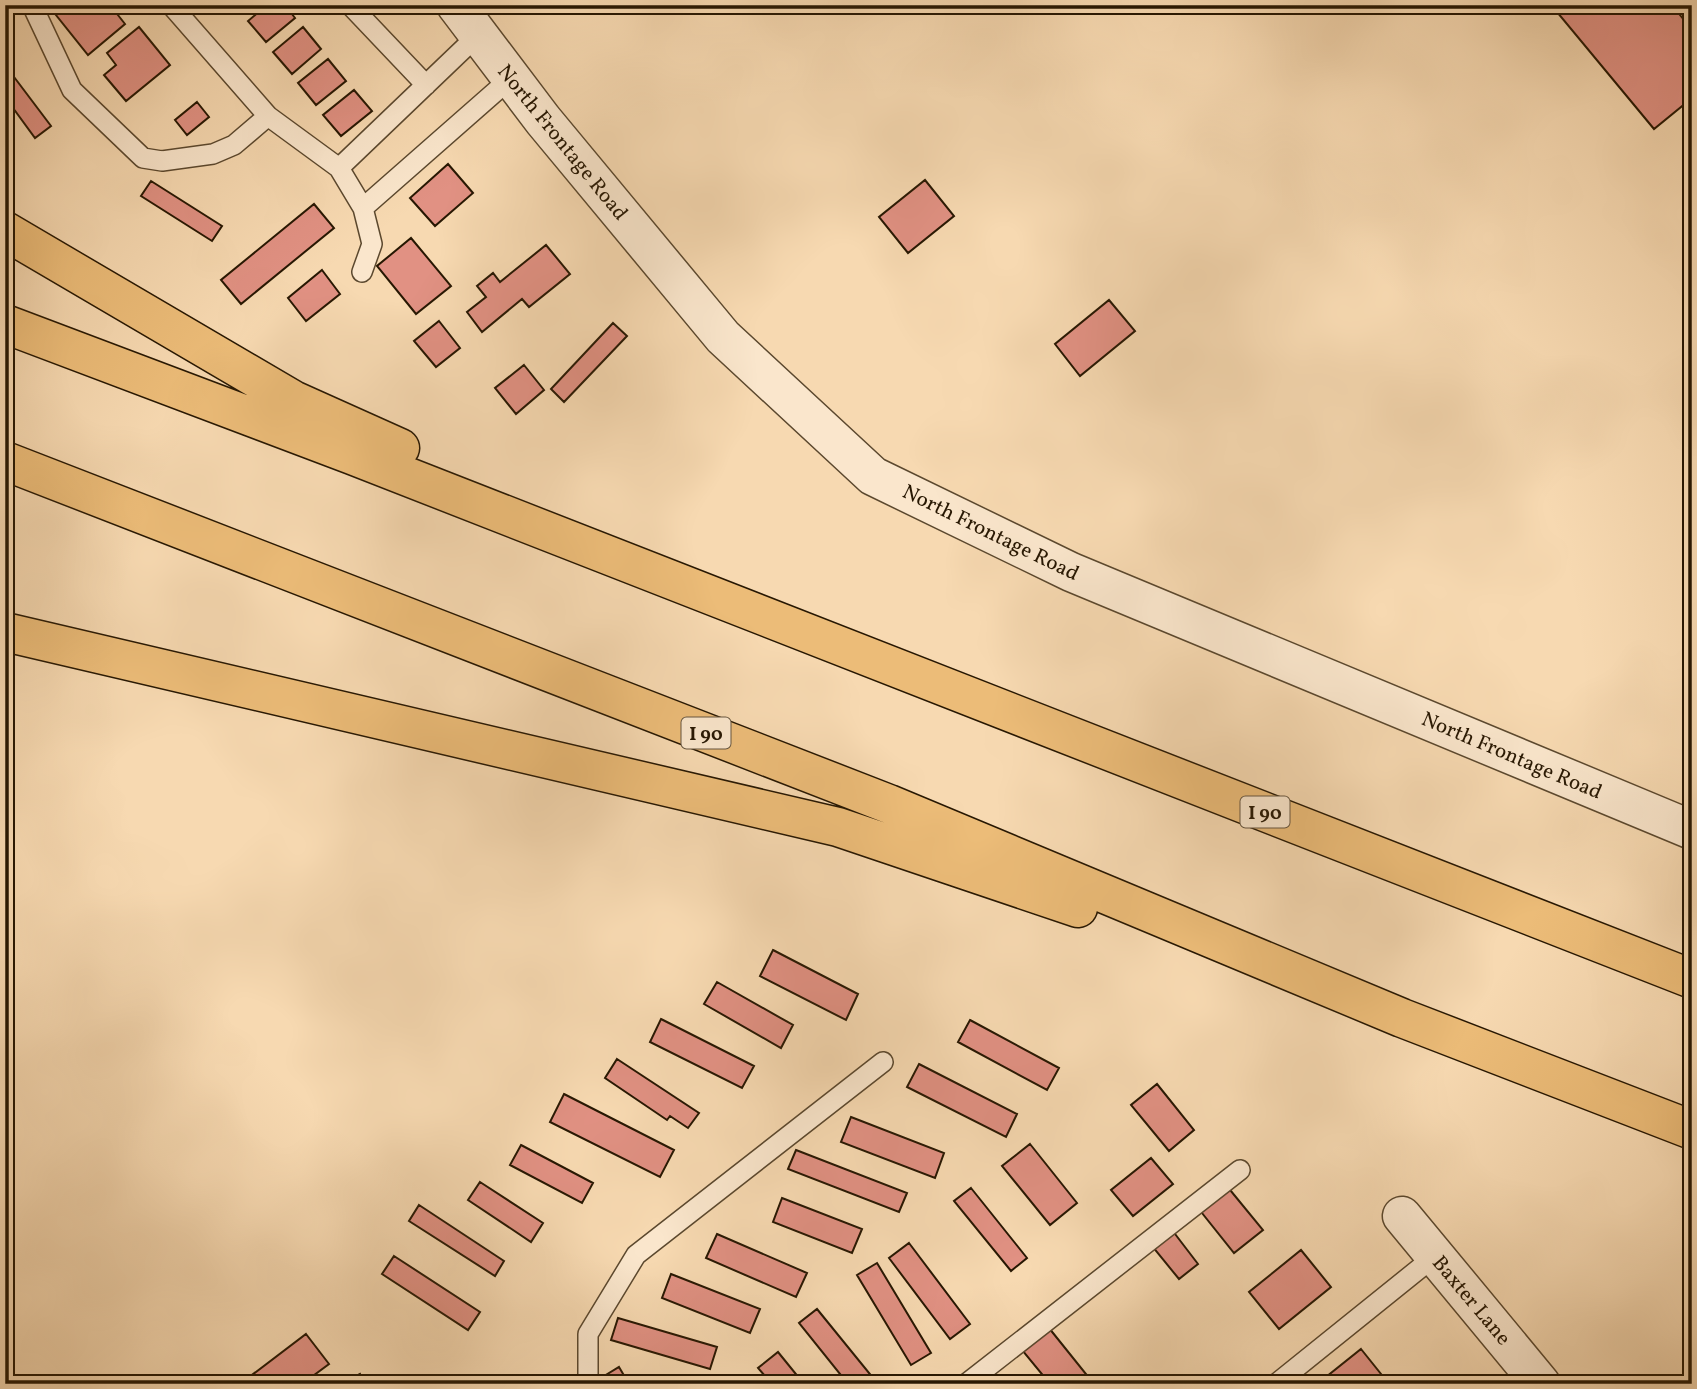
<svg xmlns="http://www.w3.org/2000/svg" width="1697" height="1389" font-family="Vollkorn,serif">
<rect width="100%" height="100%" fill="#f7d9b1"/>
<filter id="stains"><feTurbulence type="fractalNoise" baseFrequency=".00286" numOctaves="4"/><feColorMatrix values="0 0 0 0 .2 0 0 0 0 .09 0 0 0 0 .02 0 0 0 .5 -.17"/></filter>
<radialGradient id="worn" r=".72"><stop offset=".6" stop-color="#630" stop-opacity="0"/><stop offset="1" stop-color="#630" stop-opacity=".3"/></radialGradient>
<path fill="#e19183" stroke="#271702" stroke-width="2" d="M 48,5 L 110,5 L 125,24 L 88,55 Z
M 235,5 L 249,5 L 241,12 Z
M 267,5 L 285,5 L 295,18 L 266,42 L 248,21 Z
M 1672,5 L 1692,30 L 1692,98 L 1654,129 L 1552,6 Z
M 139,27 L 170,65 L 126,101 L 104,75 L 116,65 L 107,53 Z
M 303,27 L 321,49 L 292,74 L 273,52 Z
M 328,59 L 346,81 L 316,105 L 298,83 Z
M 5,65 L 51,126 L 35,138 L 5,97 Z
M 354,90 L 372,111 L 341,136 L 323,115 Z
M 197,102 L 209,117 L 187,135 L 175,120 Z
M 448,164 L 473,193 L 435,226 L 410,198 Z
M 925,180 L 954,216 L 908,253 L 879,217 Z
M 151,181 L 222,226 L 212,241 L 141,196 Z
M 314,204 L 334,228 L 241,304 L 221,280 Z
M 411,238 L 451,286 L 416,314 L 377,266 Z
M 546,245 L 570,274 L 529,307 L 522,299 L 482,332 L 467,312 L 486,297 L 477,286 L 493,273 L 500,282 Z
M 322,270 L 340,294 L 306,321 L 288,298 Z
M 1109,300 L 1135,331 L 1080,376 L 1055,344 Z
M 439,321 L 460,348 L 436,367 L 414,341 Z
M 613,323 L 627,336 L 564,402 L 551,389 Z
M 524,365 L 544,390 L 516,414 L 495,388 Z
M 773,950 L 858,994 L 846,1020 L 760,976 Z
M 717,982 L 793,1025 L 781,1048 L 704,1004 Z
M 661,1019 L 754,1066 L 742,1088 L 650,1042 Z
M 970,1020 L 1059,1068 L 1047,1090 L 958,1042 Z
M 617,1059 L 699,1113 L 688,1128 L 670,1116 L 667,1120 L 605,1078 Z
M 919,1064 L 1017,1114 L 1006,1137 L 907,1087 Z
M 1157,1084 L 1194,1130 L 1169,1151 L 1131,1105 Z
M 564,1094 L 674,1150 L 660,1177 L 550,1122 Z
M 851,1117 L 944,1153 L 935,1178 L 841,1142 Z
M 1030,1144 L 1077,1203 L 1050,1225 L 1002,1166 Z
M 521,1145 L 593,1183 L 582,1203 L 510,1165 Z
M 796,1150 L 907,1193 L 899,1212 L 788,1169 Z
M 1151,1158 L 1173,1184 L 1133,1216 L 1111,1190 Z
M 480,1182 L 543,1223 L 531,1242 L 468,1200 Z
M 1226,1185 L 1263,1230 L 1234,1253 L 1198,1208 Z
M 971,1188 L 1027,1258 L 1011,1271 L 954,1201 Z
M 782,1198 L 862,1229 L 852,1253 L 773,1222 Z
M 419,1205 L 504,1261 L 495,1276 L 409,1221 Z
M 1172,1230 L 1198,1264 L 1179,1279 L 1152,1246 Z
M 717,1234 L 807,1273 L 796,1297 L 706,1258 Z
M 909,1243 L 970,1324 L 950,1339 L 889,1258 Z
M 1301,1250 L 1331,1287 L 1279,1329 L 1249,1292 Z
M 394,1256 L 480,1312 L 468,1330 L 382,1274 Z
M 877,1263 L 931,1353 L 911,1365 L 857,1275 Z
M 671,1274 L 760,1309 L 750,1333 L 662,1298 Z
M 817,1309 L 878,1384 L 848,1384 L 799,1323 Z
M 618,1318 L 717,1347 L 710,1369 L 611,1340 Z
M 1049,1328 L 1094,1384 L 1050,1384 L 1022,1350 Z
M 306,1334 L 329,1364 L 302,1384 L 240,1384 Z
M 1361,1349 L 1389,1384 L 1323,1384 L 1321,1381 Z
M 778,1352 L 804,1384 L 772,1384 L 758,1368 Z
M 619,1367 L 629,1384 L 598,1384 L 596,1381 Z
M 360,1374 L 365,1384 L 342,1384 Z"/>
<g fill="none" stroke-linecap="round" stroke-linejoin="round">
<defs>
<path id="service" d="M 32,5 L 72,90 L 143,158 L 162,161 L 213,154 L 234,145 L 268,116 L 339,168 L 478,35
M 171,5 L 268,116
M 350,5 L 426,85
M 339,168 L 363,208 L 372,244 L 362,272
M 363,208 L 511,78
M 588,1384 L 588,1334 L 636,1255 L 883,1062
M 966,1384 L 1240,1170
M 1276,1384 L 1435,1256"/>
<path id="minor" d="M 1402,1216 L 1541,1384"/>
<path id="tertiary" d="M 456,5 L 543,120 L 723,337 L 873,476 L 1071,572 L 1692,830"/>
<path id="motorway" d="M 5,231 L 293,400 L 400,448
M 5,324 L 352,455 L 1692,979
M 5,461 L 889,804 L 1402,1018 L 1692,1130
M 5,632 L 838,827 L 1078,908"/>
</defs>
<use href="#service" stroke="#5b482e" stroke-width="22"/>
<use href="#minor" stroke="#5b482e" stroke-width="41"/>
<use href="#tertiary" stroke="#5b482e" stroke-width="41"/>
<use href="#motorway" stroke="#271702" stroke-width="41"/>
<use href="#service" stroke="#fae6cc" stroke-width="19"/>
<use href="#minor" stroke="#fae6cc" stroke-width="38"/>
<use href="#tertiary" stroke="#fae6cc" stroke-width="38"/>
<use href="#motorway" stroke="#ecbc78" stroke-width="38"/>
</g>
<g text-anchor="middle" stroke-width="7" stroke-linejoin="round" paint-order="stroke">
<g fill="#fae6cc" stroke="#66553f" stroke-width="2">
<rect x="681.5" y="717.5" width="49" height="31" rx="5"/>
<rect x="1240.5" y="796.5" width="49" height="31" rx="5"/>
</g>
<g font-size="19" font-weight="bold" fill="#271702">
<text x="706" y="740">I 90</text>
<text x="1265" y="819">I 90</text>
</g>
<g font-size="21" fill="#271702" stroke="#fae6cc">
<text transform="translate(563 142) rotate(51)" y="7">North Frontage Road</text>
<text transform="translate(991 532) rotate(26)" y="7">North Frontage Road</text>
<text transform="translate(1512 755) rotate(23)" y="7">North Frontage Road</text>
<text transform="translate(1472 1300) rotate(50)" y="7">Baxter Lane</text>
</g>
</g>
<rect width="1697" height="1389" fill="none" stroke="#f7d9b1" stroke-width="28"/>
<rect x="7" y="7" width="1683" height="1375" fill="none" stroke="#271702" stroke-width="3.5"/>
<rect x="14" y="14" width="1669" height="1361" fill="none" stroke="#271702" stroke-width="2"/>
<rect width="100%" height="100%" filter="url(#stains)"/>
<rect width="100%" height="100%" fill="url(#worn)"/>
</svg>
